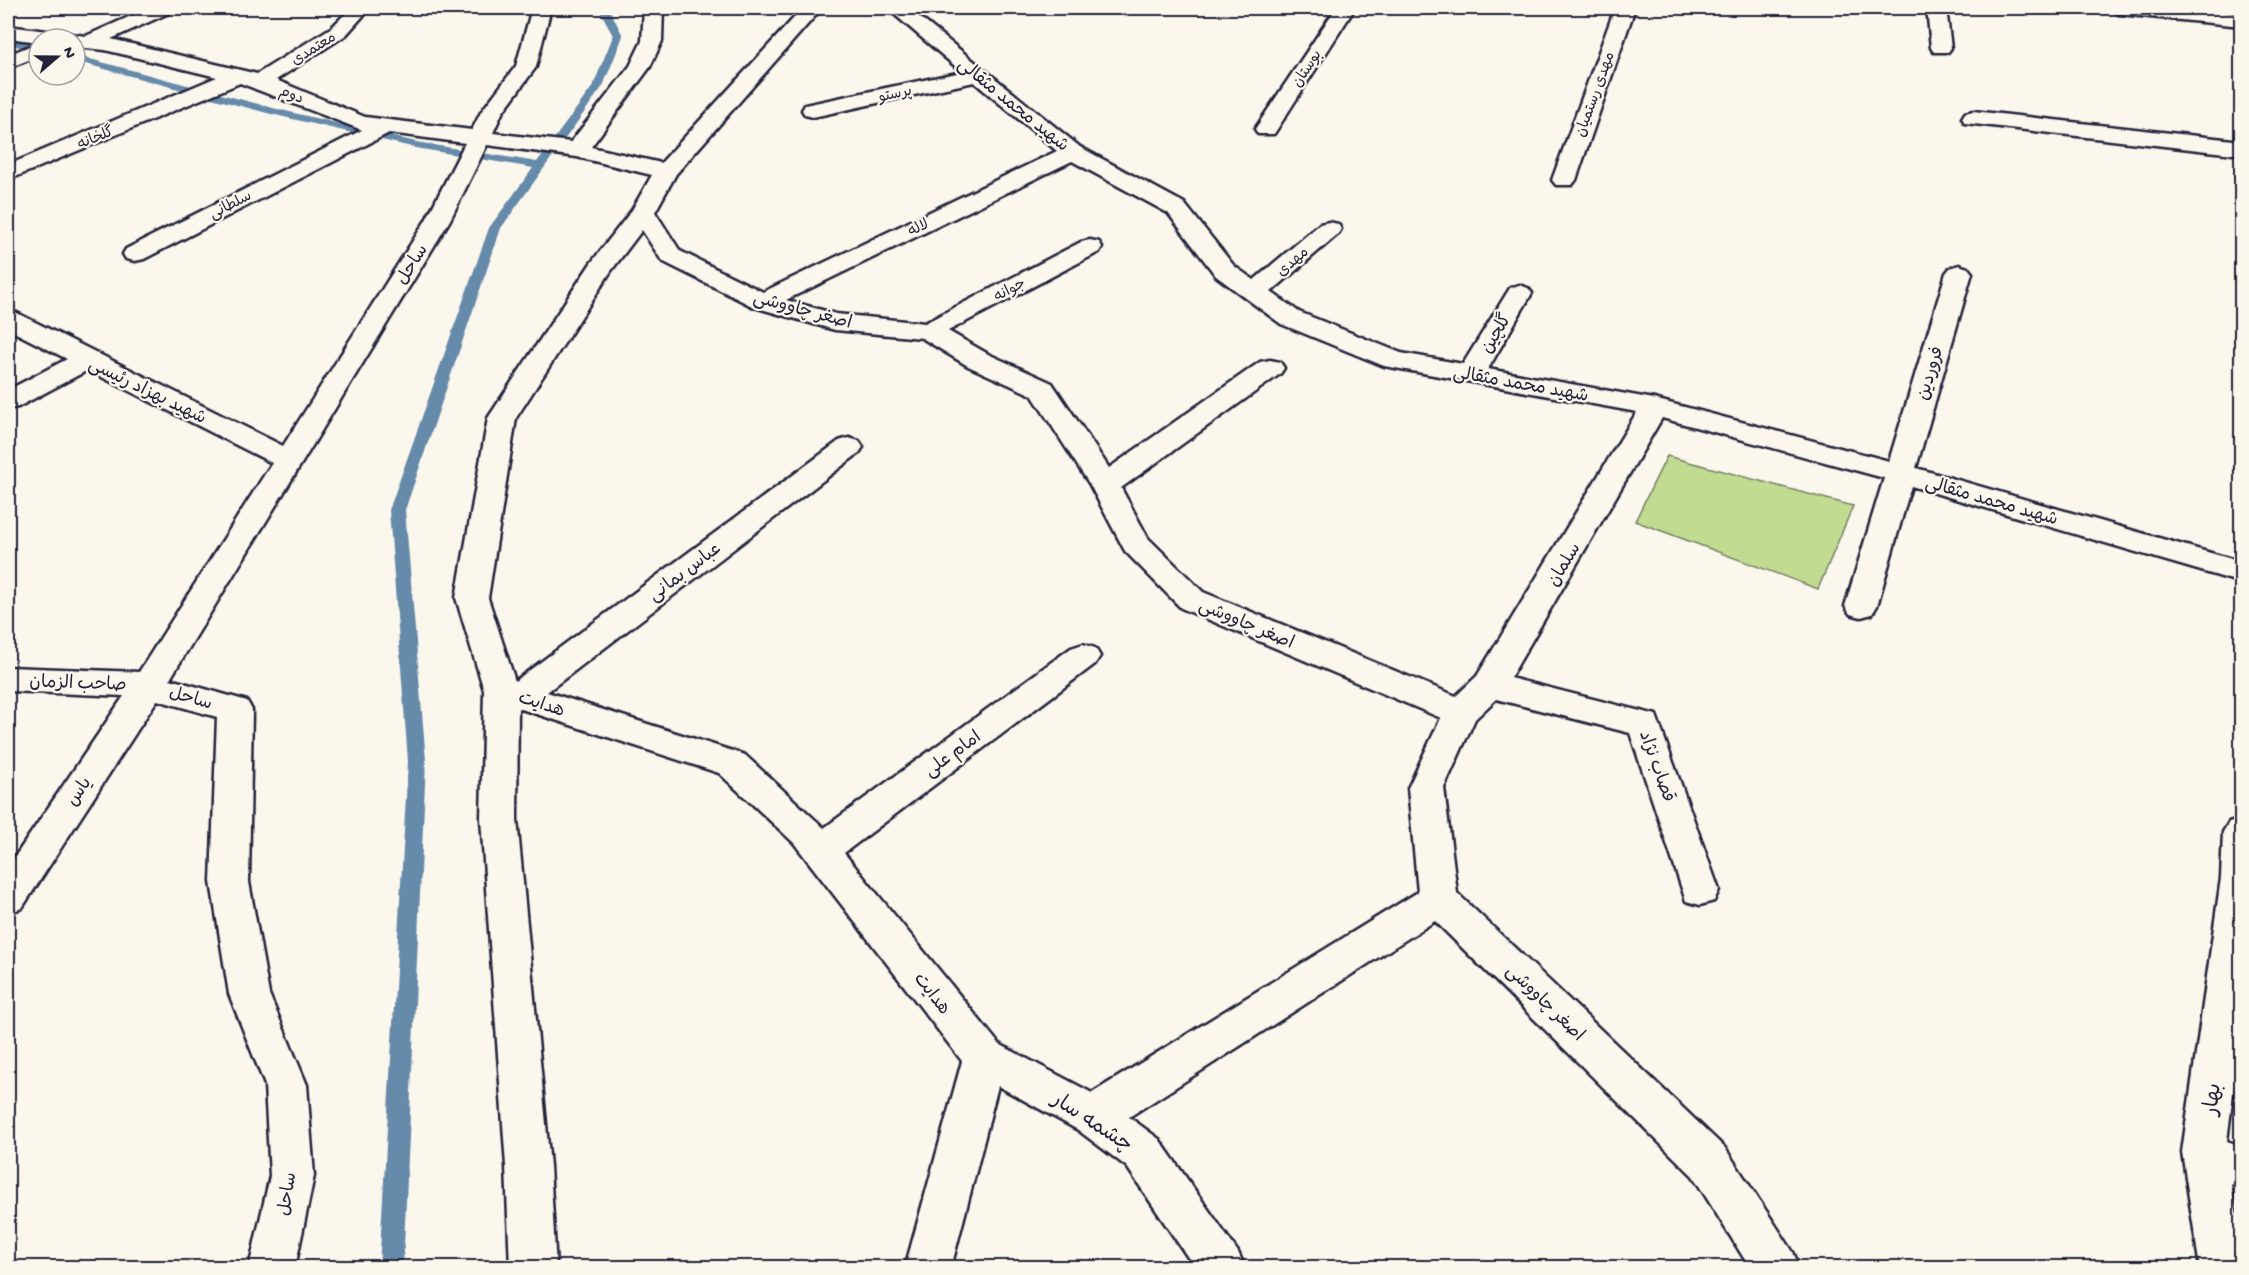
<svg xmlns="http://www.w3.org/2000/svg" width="2249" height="1275" font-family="'Gochi Hand','Playpen Sans Arabic',sans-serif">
<rect width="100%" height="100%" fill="#fbf7ec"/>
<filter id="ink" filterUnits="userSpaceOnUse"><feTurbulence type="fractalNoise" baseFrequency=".0167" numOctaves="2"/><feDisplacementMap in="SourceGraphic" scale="12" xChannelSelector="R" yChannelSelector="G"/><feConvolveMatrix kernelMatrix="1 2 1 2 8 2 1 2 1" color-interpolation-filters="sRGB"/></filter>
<g filter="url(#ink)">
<path fill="#c1db91" stroke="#727e66" stroke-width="1.5" d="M 1667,456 L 1853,506 L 1818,589 L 1635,521 Z"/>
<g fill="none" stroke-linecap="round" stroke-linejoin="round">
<path fill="#668aaa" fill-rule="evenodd" d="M 599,8 L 609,8 L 623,36 L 603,86 L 501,228 L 405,510 L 426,761 L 403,1268 L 379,1268 L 408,761 L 389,510 L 489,228 L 533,168 L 416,148 L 267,113 L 75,61 L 75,55 L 273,108 L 416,142 L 537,162 L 593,86 L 613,36 Z
M 8,38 L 39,46 L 39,52 L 8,44 Z"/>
<defs>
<path id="minor" d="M 149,8 L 174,8 L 171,12 L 111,39 L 257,74 L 332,27 L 351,8 L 370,8 L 346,35 L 276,80 L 365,117 L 472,130 L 481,112 L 516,66 L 532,8 L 551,8 L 536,67 L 502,113 L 493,133 L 571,142 L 630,66 L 642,41 L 644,8 L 663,8 L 662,41 L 650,67 L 591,147 L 661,163 L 803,8 L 822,8 L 676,174 L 655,212 L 680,251 L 763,292 L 1057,151 L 974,82 L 813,117 L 805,115 L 802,110 L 805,105 L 962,72 L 887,8 L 908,8 L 1080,147 L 1184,203 L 1234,266 L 1254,280 L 1320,224 L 1329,222 L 1338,224 L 1341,229 L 1338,234 L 1271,292 L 1299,312 L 1401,353 L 1463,364 L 1510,288 L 1519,285 L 1528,288 L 1532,293 L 1488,369 L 1654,399 L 1889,461 L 1946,273 L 1950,268 L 1959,265 L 1968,268 L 1972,273 L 1916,468 L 2242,562 L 2242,583 L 1911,486 L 1877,606 L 1872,614 L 1861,617 L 1850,614 L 1845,606 L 1884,478 L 1662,418 L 1510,678 L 1656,715 L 1719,890 L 1714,901 L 1700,905 L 1686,901 L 1630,733 L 1496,699 L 1475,719 L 1444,788 L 1457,893 L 1725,1148 L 1793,1252 L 1800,1268 L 1750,1268 L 1693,1176 L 1435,921 L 1129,1117 L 1159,1139 L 1238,1252 L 1245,1268 L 1195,1268 L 1127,1167 L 1078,1130 L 998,1086 L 951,1268 L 905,1268 L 962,1061 L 794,843 L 719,773 L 518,708 L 517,819 L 550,1166 L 556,1268 L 510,1268 L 506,1166 L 481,819 L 484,690 L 456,598 L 488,418 L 591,263 L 632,210 L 652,175 L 577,157 L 487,145 L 450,220 L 170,679 L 247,701 L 252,710 L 249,882 L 269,994 L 307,1085 L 314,1176 L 295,1268 L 249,1268 L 270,1176 L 265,1085 L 229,994 L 211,882 L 217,717 L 157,700 L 22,908 L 8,913 L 8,867 L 124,696 L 8,691 L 8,667 L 139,672 L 272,463 L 88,370 L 18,407 L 8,409 L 8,390 L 67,359 L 8,329 L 8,311 L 17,313 L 283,446 L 426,220 L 465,143 L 389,133 L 144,259 L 135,261 L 126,259 L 123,254 L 126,249 L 362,130 L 240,83 L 8,180 L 8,165 L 217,77 L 105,50 L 75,47 L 75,39 L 39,39 L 39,56 L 8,68 L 8,55 L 39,42 L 8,38 L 8,26 L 86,36 ZM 1072,161 L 1168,213 L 1216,276 L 1281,324 L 1384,366 L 1637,412 L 1477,676 L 1456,696 L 1203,592 L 1148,538 L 1121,488 L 1280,374 L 1284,368 L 1280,362 L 1270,360 L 1260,362 L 1109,468 L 1052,383 L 988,354 L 948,331 L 1099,252 L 1102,247 L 1099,242 L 1090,240 L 1081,242 L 925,323 L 836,314 L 786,300 ZM 642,230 L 662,261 L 754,307 L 835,330 L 922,338 L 968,366 L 1032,395 L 1090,485 L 1125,551 L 1181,608 L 1441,718 L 1408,788 L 1418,892 L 1092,1093 L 999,1044 L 844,853 L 1095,664 L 1100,656 L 1095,648 L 1083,644 L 1071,648 L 824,828 L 745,755 L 547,692 L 859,453 L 863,447 L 859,441 L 849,438 L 839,441 L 515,681 L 488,598 L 516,418 L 611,271 Z
M 1336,8 L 1355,8 L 1274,134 L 1258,134 L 1255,129 Z
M 1615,8 L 1635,8 L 1576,180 L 1572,185 L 1556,185 L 1552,180 Z
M 1927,8 L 1946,8 L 1951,48 L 1948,52 L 1934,52 L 1931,48 Z
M 2109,8 L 2175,8 L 2242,14 L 2242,26 L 2119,14 Z
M 1973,111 L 2242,141 L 2242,155 L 1965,123 L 1962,118 L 1965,113 Z
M 2242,818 L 2242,1023 L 2227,1141 L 2242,1146 L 2242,1187 L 2231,1184 L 2242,1241 L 2242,1268 L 2200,1268 L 2182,1152 L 2221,878 L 2223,832 L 2229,822 Z"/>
</defs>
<use href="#minor" stroke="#22223b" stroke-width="5"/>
<use href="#minor" fill="#fbf7ec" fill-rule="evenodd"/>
</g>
</g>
<g text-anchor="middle" stroke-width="4.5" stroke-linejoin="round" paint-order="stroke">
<g font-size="15" fill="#22223b" stroke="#fbf7ec">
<text transform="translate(313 48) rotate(-32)" y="5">معتمدی</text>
<text transform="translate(1306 68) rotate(-57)" y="5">بوستان</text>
<text transform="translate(895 93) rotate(-12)" y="5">پرستو</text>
<text transform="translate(292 94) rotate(22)" y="5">دوم</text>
<text transform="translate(1594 94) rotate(-70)" y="5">مهدی رستمیان</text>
<text transform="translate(95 137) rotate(-22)" y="5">گلخانه</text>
<text transform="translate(230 204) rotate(-27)" y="5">سلطانی</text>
<text transform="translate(918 227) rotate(-26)" y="5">لاله</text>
<text transform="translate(1292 261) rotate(-41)" y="5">مهدی</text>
<text transform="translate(1009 289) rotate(-28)" y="5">جوانه</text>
</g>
<g font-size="18" fill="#22223b" stroke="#fbf7ec">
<text transform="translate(1014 104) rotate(39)" y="6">شهید محمد مثقالی</text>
<text transform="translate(411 264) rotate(-58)" y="6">ساحل</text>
<text transform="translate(803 309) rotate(15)" y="6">اصغر چاووشی</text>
<text transform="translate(1495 333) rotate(-59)" y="6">گلچین</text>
<text transform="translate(1929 373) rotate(-73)" y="6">فروردین</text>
<text transform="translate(1521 383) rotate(10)" y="6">شهید محمد مثقالی</text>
<text transform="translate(148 390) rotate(26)" y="6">شهید بهزاد رئیسی</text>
<text transform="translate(1992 500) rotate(16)" y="6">شهید محمد مثقالی</text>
<text transform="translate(1563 564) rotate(-59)" y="6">سلمان</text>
<text transform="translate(684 571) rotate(-37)" y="6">عباس بمانی</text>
<text transform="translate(1247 623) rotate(23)" y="6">اصغر چاووشی</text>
<text transform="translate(78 682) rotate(2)" y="6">صاحب الزمان</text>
<text transform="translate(191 697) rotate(16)" y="6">ساحل</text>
<text transform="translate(542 703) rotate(18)" y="6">هدایت</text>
<text transform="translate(952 753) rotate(-36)" y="6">امام علی</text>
<text transform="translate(1658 766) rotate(70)" y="6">قصاب نژاد</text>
<text transform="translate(78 791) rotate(-56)" y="6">یاس</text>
<text transform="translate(933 993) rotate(52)" y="6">هدایت</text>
<text transform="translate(1546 1002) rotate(44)" y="6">اصغر چاووشی</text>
<text transform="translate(286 1194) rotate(-81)" y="6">ساحل</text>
</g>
<g font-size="21" fill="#22223b" stroke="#fbf7ec">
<text transform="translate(2211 1099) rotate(-83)" y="7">بهار</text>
<text transform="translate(1093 1121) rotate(33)" y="7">چشمه سار</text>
</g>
</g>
<rect width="2249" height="1275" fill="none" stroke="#fbf7ec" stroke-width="30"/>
<rect x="15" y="15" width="2219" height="1245" fill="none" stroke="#22223b" stroke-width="2" filter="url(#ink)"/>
<g transform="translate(57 57) rotate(70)"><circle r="28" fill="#fbf7ec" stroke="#a4a2a5" stroke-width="1.5"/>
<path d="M0-4.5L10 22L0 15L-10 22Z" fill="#22223b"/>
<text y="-9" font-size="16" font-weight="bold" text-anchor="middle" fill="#22223b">N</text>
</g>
</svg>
